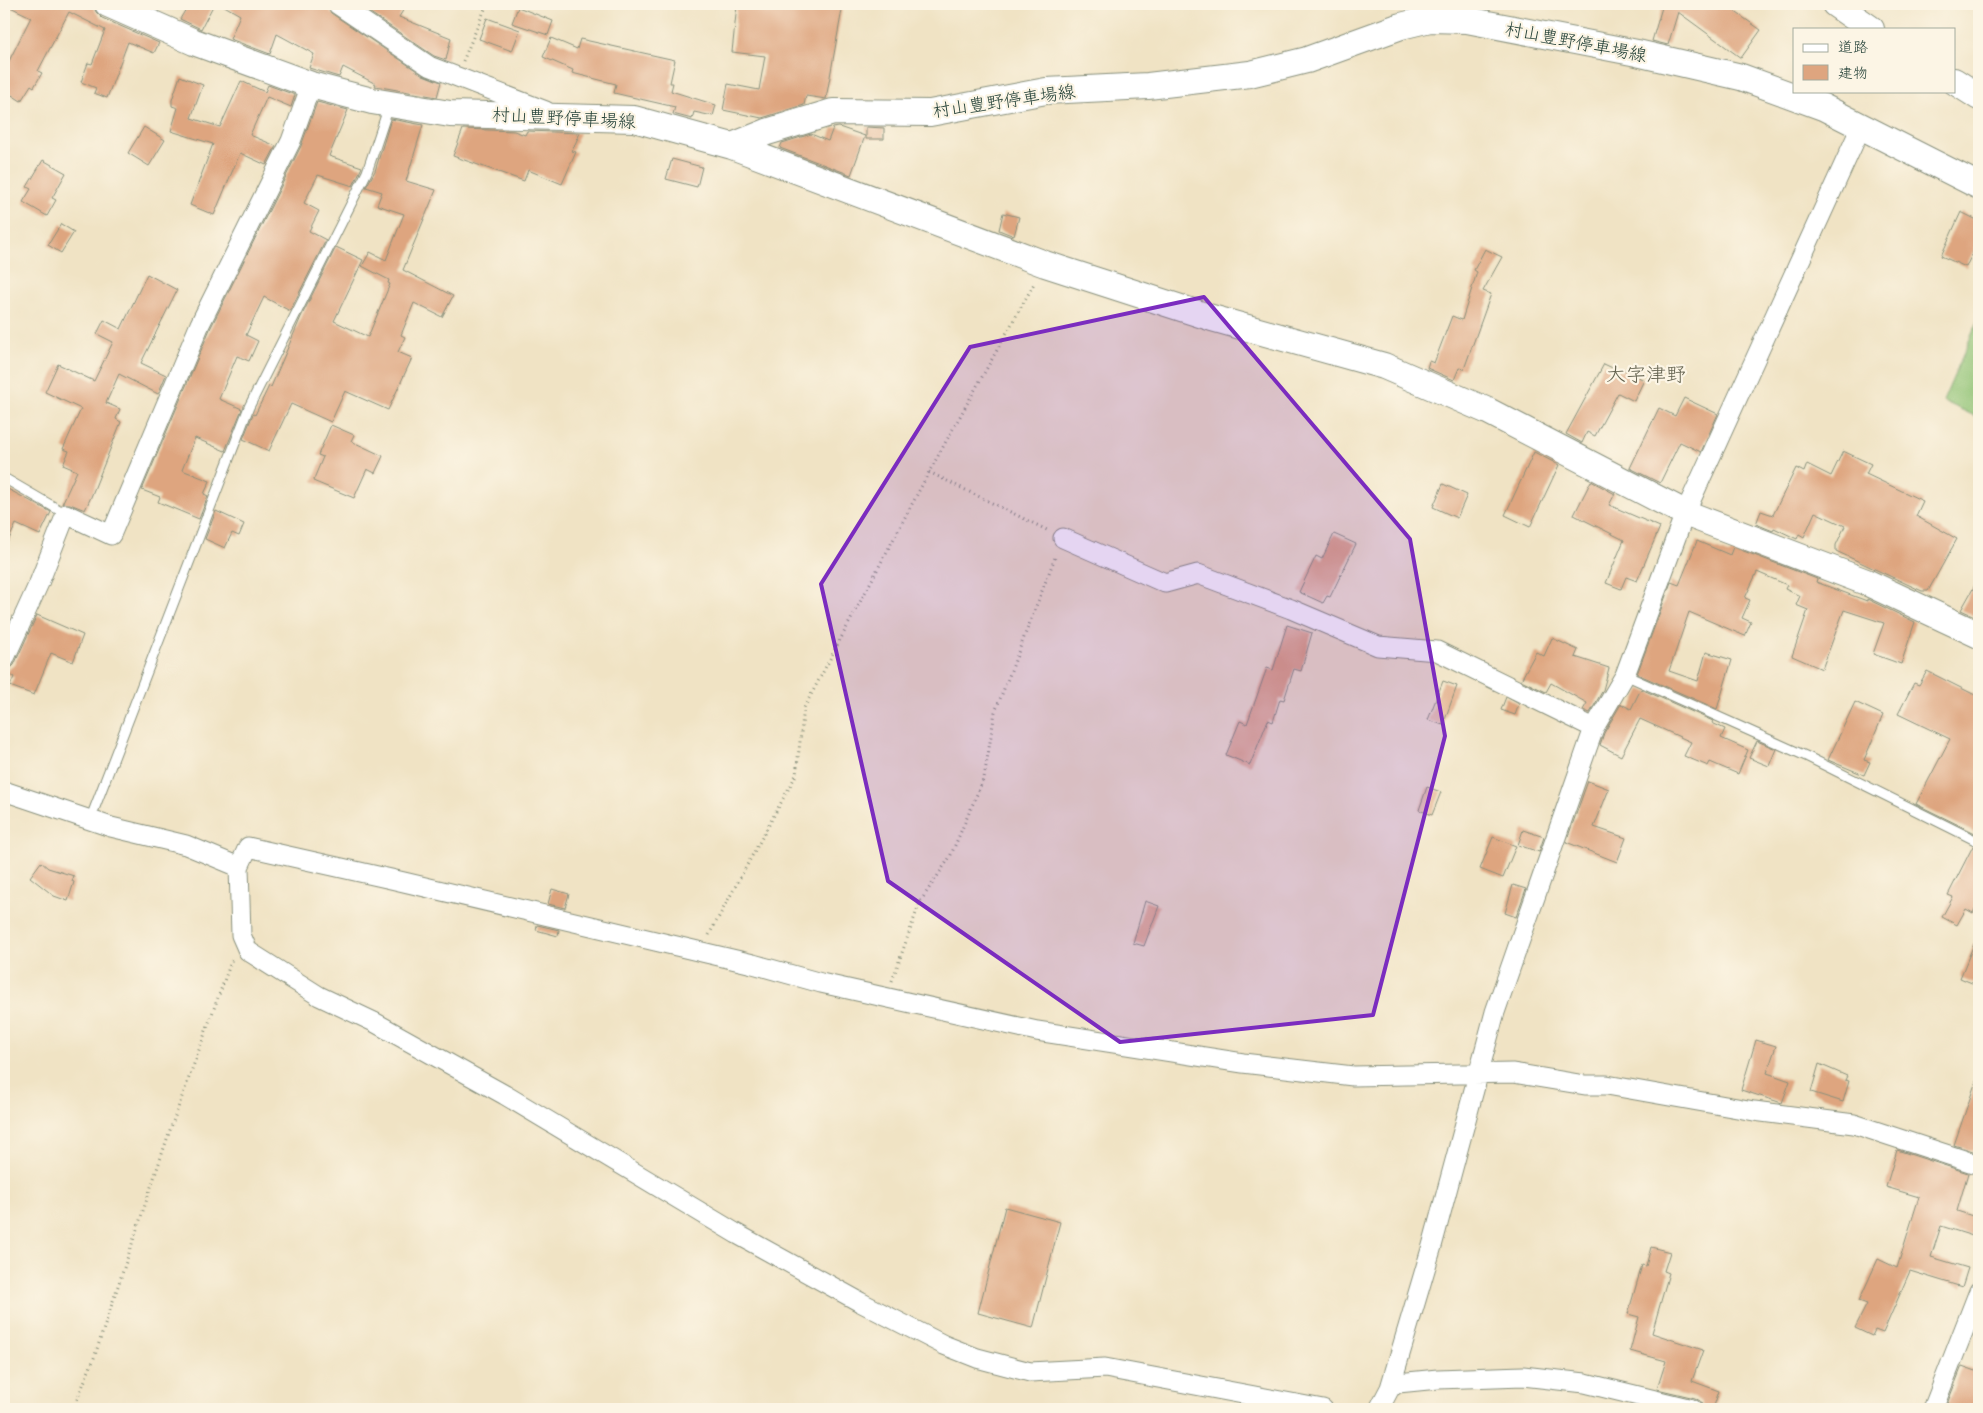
<svg xmlns="http://www.w3.org/2000/svg" width="1983" height="1413" font-family="Mynerve,'Klee One',sans-serif">
<rect width="100%" height="100%" fill="#fcf5e5"/>
<filter id="ink" filterUnits="userSpaceOnUse"><feTurbulence type="fractalNoise" baseFrequency=".02" numOctaves="2"/><feDisplacementMap in="SourceGraphic" scale="10" xChannelSelector="R" yChannelSelector="G"/><feConvolveMatrix kernelMatrix="1 2 1 2 8 2 1 2 1" color-interpolation-filters="sRGB"/></filter>
<filter id="wash" filterUnits="userSpaceOnUse"><feTurbulence type="fractalNoise" baseFrequency=".0096" numOctaves="4" result="noise"/><feDisplacementMap in="SourceGraphic" scale="20" xChannelSelector="R" yChannelSelector="G"/><feGaussianBlur stdDeviation="1.12" result="paint"/><feColorMatrix in="noise" values="0 0 0 0 0 0 0 0 0 0 0 0 0 0 0 0 0 1.4 0 .05"/><feComposite in="paint" operator="in"/></filter>
<g filter="url(#wash)">
<rect width="100%" height="100%" fill="#f0e3c4"/>
<path fill="#90c374" stroke="#588054" d="M 1979,318 L 1979,418 L 1943,401 Z"/>
<g id="blocks">
<path fill="#dea57f" d="M 4,4 L 93,4 L 96,12 L 102,18 L 159,43 L 154,53 L 128,42 L 107,98 L 94,93 L 96,88 L 81,82 L 88,63 L 92,64 L 105,30 L 69,12 L 38,71 L 42,73 L 34,87 L 31,85 L 21,101 L 4,90 L 4,61 L 8,63 L 31,17 Z
M 189,4 L 214,4 L 201,29 L 180,19 Z
M 221,4 L 326,4 L 331,13 L 423,75 L 441,82 L 437,97 L 375,86 L 376,84 L 343,67 L 339,77 L 309,68 L 314,54 L 277,34 L 270,54 L 230,39 L 240,15 Z
M 357,4 L 407,4 L 399,17 L 451,38 L 446,60 L 434,56 Z
M 774,4 L 843,4 L 826,99 L 806,96 L 804,105 L 762,118 L 723,110 L 728,84 L 759,90 L 765,56 L 732,52 L 737,5 L 773,9 Z
M 1663,4 L 1724,4 L 1761,30 L 1741,58 L 1678,12 L 1668,45 L 1652,41 Z
M 518,7 L 553,21 L 548,35 L 512,23 Z
M 487,18 L 520,30 L 512,51 L 479,39 Z
M 551,38 L 577,49 L 580,39 L 675,60 L 670,83 L 673,83 L 671,91 L 716,105 L 713,116 L 694,112 L 692,119 L 673,114 L 675,107 L 614,93 L 616,84 L 572,73 L 573,70 L 543,57 Z
M 180,76 L 203,85 L 191,118 L 220,127 L 241,81 L 265,92 L 268,85 L 295,95 L 291,107 L 267,97 L 250,135 L 276,146 L 266,165 L 240,153 L 214,215 L 190,205 L 213,144 L 171,131 L 178,108 L 172,106 L 172,100 Z
M 317,102 L 348,110 L 329,156 L 362,167 L 353,186 L 318,175 L 304,203 L 319,211 L 309,231 L 326,240 L 290,311 L 264,297 L 246,335 L 258,341 L 249,361 L 237,356 L 219,399 L 242,409 L 225,451 L 195,438 L 182,470 L 210,481 L 204,494 L 208,496 L 199,519 L 158,502 L 160,497 L 142,490 L 210,329 L 301,146 Z
M 391,119 L 423,125 L 406,181 L 436,190 L 403,270 L 453,296 L 442,317 L 414,303 L 401,335 L 405,337 L 398,352 L 412,358 L 388,410 L 345,391 L 331,422 L 291,404 L 269,451 L 243,439 L 253,414 L 255,415 L 269,386 L 271,387 L 301,317 L 336,247 L 363,260 L 334,321 L 368,337 L 390,284 L 388,283 L 389,280 L 362,266 L 370,252 L 386,260 L 404,214 L 377,205 L 382,192 L 366,187 L 375,171 Z
M 144,127 L 165,140 L 149,166 L 128,153 Z
M 839,127 L 865,136 L 851,175 L 780,148 L 782,143 L 811,134 L 828,141 L 833,128 Z
M 866,127 L 884,128 L 884,139 L 866,139 Z
M 463,129 L 514,131 L 525,135 L 527,131 L 580,133 L 572,151 L 576,152 L 562,184 L 528,170 L 524,181 L 453,156 Z
M 672,159 L 702,167 L 697,187 L 666,179 Z
M 43,160 L 66,173 L 52,198 L 56,200 L 47,216 L 23,202 L 31,189 L 27,187 Z
M 1961,212 L 1979,221 L 1979,239 L 1966,267 L 1941,256 Z
M 1003,213 L 1019,217 L 1014,236 L 999,230 Z
M 61,224 L 74,232 L 61,253 L 48,245 Z
M 1485,249 L 1502,257 L 1483,291 L 1491,294 L 1464,369 L 1459,368 L 1454,380 L 1427,368 L 1429,361 L 1434,363 L 1452,316 L 1462,320 L 1477,272 L 1474,270 Z
M 147,274 L 177,290 L 141,363 L 166,375 L 158,394 L 119,374 L 106,403 L 120,409 L 116,419 L 121,422 L 91,497 L 85,510 L 70,504 L 62,504 L 77,471 L 63,465 L 69,451 L 63,449 L 81,409 L 45,392 L 58,364 L 94,381 L 113,342 L 97,334 L 104,320 L 121,329 Z
M 1604,364 L 1621,372 L 1623,369 L 1644,380 L 1634,401 L 1618,393 L 1595,436 L 1587,432 L 1582,443 L 1566,434 Z
M 1684,398 L 1718,414 L 1701,452 L 1680,442 L 1660,483 L 1630,468 L 1659,408 L 1675,416 Z
M 331,425 L 354,435 L 351,441 L 383,456 L 375,473 L 367,469 L 354,498 L 313,481 L 323,457 L 318,455 Z
M 1843,451 L 1871,464 L 1866,474 L 1923,501 L 1916,516 L 1957,539 L 1928,591 L 1922,591 L 1836,551 L 1836,545 L 1845,526 L 1815,512 L 1804,537 L 1799,534 L 1797,539 L 1774,528 L 1773,531 L 1756,524 L 1761,511 L 1773,515 L 1796,468 L 1804,472 L 1807,464 L 1831,476 Z
M 1534,452 L 1559,465 L 1530,527 L 1505,515 Z
M 1591,481 L 1615,494 L 1609,505 L 1660,527 L 1637,581 L 1626,577 L 1621,589 L 1606,583 L 1624,540 L 1574,515 Z
M 1443,484 L 1467,495 L 1457,518 L 1433,507 Z
M 4,487 L 51,512 L 40,535 L 16,524 L 4,550 Z
M 216,511 L 244,524 L 239,536 L 232,533 L 225,548 L 205,539 Z
M 1334,534 L 1356,544 L 1330,597 L 1327,596 L 1323,603 L 1299,592 L 1316,556 L 1322,559 Z
M 1697,541 L 1730,555 L 1733,547 L 1817,579 L 1816,582 L 1867,601 L 1867,599 L 1915,622 L 1901,664 L 1873,654 L 1884,623 L 1844,610 L 1822,669 L 1792,656 L 1808,610 L 1796,605 L 1800,596 L 1785,589 L 1787,585 L 1757,572 L 1745,598 L 1750,600 L 1742,618 L 1751,622 L 1745,636 L 1689,612 L 1669,671 L 1698,681 L 1706,652 L 1732,660 L 1717,709 L 1637,674 L 1671,582 L 1679,585 Z
M 1979,578 L 1979,618 L 1961,610 Z
M 37,615 L 83,635 L 73,662 L 51,653 L 34,695 L 10,686 L 14,677 L 5,673 L 14,665 Z
M 1287,625 L 1312,633 L 1301,671 L 1294,669 L 1284,700 L 1280,699 L 1273,722 L 1268,720 L 1250,765 L 1226,755 L 1240,721 L 1247,724 L 1267,668 L 1273,670 Z
M 1552,638 L 1578,650 L 1575,657 L 1609,668 L 1603,690 L 1590,713 L 1583,710 L 1587,703 L 1551,683 L 1546,692 L 1521,680 L 1536,652 L 1544,656 Z
M 1927,671 L 1979,697 L 1979,835 L 1916,804 L 1950,739 L 1898,714 L 1914,683 L 1919,685 Z
M 1443,681 L 1457,686 L 1443,725 L 1428,720 Z
M 1641,689 L 1713,721 L 1712,723 L 1725,729 L 1721,738 L 1748,750 L 1738,774 L 1710,762 L 1708,766 L 1684,756 L 1691,742 L 1640,719 L 1621,756 L 1600,745 L 1604,733 L 1621,704 L 1631,709 Z
M 1506,697 L 1519,704 L 1515,715 L 1501,710 Z
M 1855,702 L 1883,715 L 1864,760 L 1870,762 L 1864,775 L 1828,760 Z
M 1757,741 L 1776,749 L 1769,766 L 1749,758 Z
M 1588,781 L 1609,789 L 1594,827 L 1626,838 L 1617,862 L 1566,842 Z
M 1427,787 L 1441,792 L 1432,815 L 1419,810 Z
M 1523,830 L 1544,837 L 1539,852 L 1518,845 Z
M 1493,837 L 1516,846 L 1503,878 L 1480,869 Z
M 1973,846 L 1979,848 L 1979,901 L 1973,913 L 1966,909 L 1957,925 L 1942,917 L 1953,897 L 1948,895 Z
M 41,862 L 48,868 L 74,876 L 72,881 L 74,882 L 68,901 L 54,896 L 30,877 Z
M 1513,885 L 1526,889 L 1516,917 L 1505,913 Z
M 552,889 L 569,894 L 565,908 L 548,904 Z
M 1145,901 L 1159,906 L 1144,946 L 1133,943 Z
M 537,925 L 559,930 L 558,936 L 536,930 Z
M 1979,932 L 1979,986 L 1960,978 Z
M 1756,1040 L 1776,1046 L 1767,1073 L 1790,1081 L 1782,1103 L 1741,1090 Z
M 1819,1064 L 1847,1076 L 1845,1080 L 1849,1081 L 1843,1102 L 1811,1092 Z
M 1977,1078 L 1979,1078 L 1979,1153 L 1954,1145 Z
M 1897,1150 L 1968,1173 L 1957,1211 L 1979,1218 L 1979,1238 L 1941,1226 L 1931,1257 L 1968,1268 L 1962,1287 L 1910,1271 L 1883,1333 L 1875,1330 L 1872,1336 L 1855,1328 L 1867,1304 L 1859,1301 L 1878,1259 L 1897,1268 L 1919,1197 L 1886,1187 Z
M 1005,1207 L 1060,1222 L 1033,1328 L 978,1313 Z
M 1651,1247 L 1670,1252 L 1664,1271 L 1669,1273 L 1652,1333 L 1703,1350 L 1692,1381 L 1719,1391 L 1713,1409 L 1703,1407 L 1700,1401 L 1695,1398 L 1657,1389 L 1666,1361 L 1630,1351 L 1639,1317 L 1628,1314 L 1642,1265 L 1646,1266 Z
M 1962,1366 L 1979,1372 L 1979,1397 L 1975,1409 L 1945,1409 Z"/>
</g>
</g>
<g filter="url(#ink)">
<use href="#blocks" fill-opacity="0" stroke="#88907c" stroke-width="1"/>
<g fill="none" stroke-linecap="round" stroke-linejoin="round">
<defs>
<path id="lane" d="M 4,478 L 66,514
M 1625,675 L 1808,757 L 1979,842
M 90,820 L 249,407 L 367,172 L 389,106"/>
<path id="street" d="M 337,4 L 429,66 L 546,111
M 1063,538 L 1165,583 L 1198,574 L 1291,609 L 1378,646 L 1437,651 L 1594,728
M 4,660 L 39,583 L 66,514 L 111,535 L 200,324 L 291,141 L 311,85
M 4,791 L 111,827 L 186,845 L 239,867
M 1390,1388 L 1398,1383 L 1438,1379 L 1523,1376 L 1585,1383 L 1692,1409
M 1323,1409 L 1105,1368 L 1030,1372 L 977,1358 L 944,1345 L 860,1302 L 737,1234 L 505,1095 L 374,1022 L 319,996 L 248,951 L 241,935 L 239,867 L 248,847 L 391,879 L 753,964 L 821,983 L 1037,1031 L 1243,1063 L 1353,1076 L 1513,1073 L 1585,1085 L 1607,1085 L 1754,1111 L 1854,1124 L 1979,1165
M 1379,1409 L 1390,1388 L 1432,1246 L 1495,1012 L 1594,728 L 1625,675 L 1685,513 L 1861,127
M 1933,1409 L 1979,1291"/>
<path id="secondary" d="M 108,4 L 194,42 L 311,85 L 372,101 L 450,114 L 634,119 L 732,146 L 1045,264 L 1212,318 L 1384,366 L 1488,411 L 1685,513 L 1866,582 L 1979,635
M 1835,4 L 1871,29
M 1954,81 L 1979,97
M 732,146 L 767,132 L 833,112 L 930,113 L 1046,91 L 1148,86 L 1250,74 L 1307,60 L 1401,26 L 1430,19 L 1467,20 L 1637,53 L 1741,77 L 1823,107 L 1979,186"/>
</defs>
<use href="#lane" stroke="#88907c" stroke-width="11"/>
<use href="#street" stroke="#88907c" stroke-width="21"/>
<use href="#secondary" stroke="#88907c" stroke-width="28"/>
<path stroke="#88907c" stroke-width="3" stroke-dasharray="1 4" stroke-linecap="butt" d="M 463,61 L 487,4
M 929,472 L 1047,530
M 709,935 L 796,775 L 804,708 L 929,472 L 1035,282
M 892,981 L 920,902 L 950,857 L 984,778 L 995,712 L 1056,555
M 73,1409 L 93,1361 L 170,1130 L 232,959"/>
<use href="#lane" stroke="#fff" stroke-width="9"/>
<use href="#street" stroke="#fff" stroke-width="19"/>
<use href="#secondary" stroke="#fff" stroke-width="26"/>
</g>
</g>
<path fill="#7b2cbf" fill-opacity="0.2" stroke="#7b2cbf" stroke-width="4" stroke-linejoin="round" d="M 1204,297 L 1410,539 L 1445,736 L 1373,1015 L 1120,1042 L 888,881 L 821,584 L 970,347 Z"/>
<g text-anchor="middle" stroke-width="4.5" stroke-linejoin="round" paint-order="stroke">
<g font-size="18" fill="#1f3d34" stroke="#fcf5e5">
<text transform="translate(1576 42) rotate(11)" y="6">村山豊野停車場線</text>
<text transform="translate(1004 101) rotate(-8)" y="6">村山豊野停車場線</text>
<text transform="translate(564 118) rotate(3)" y="6">村山豊野停車場線</text>
</g>
<g font-size="20" fill="#62614e" stroke="#fcf5e5">
<text x="1646" y="381">大字津野</text>
</g>
</g>
<rect width="1983" height="1413" fill="none" stroke="#fcf5e5" stroke-width="20"/>
<rect x="1793" y="28" width="162" height="65" fill="#fcf5e5" stroke="#a4ab9e"/>
<rect x="1803" y="44" width="25" height="8" fill="#ffffff" stroke="#a4ab9e"/>
<text x="1838" y="52" font-size="15" fill="#1f3d34">道路</text>
<rect x="1803" y="65" width="25" height="15" fill="#dea57f" stroke="#a4ab9e"/>
<text x="1838" y="78" font-size="15" fill="#1f3d34">建物</text>
</svg>
